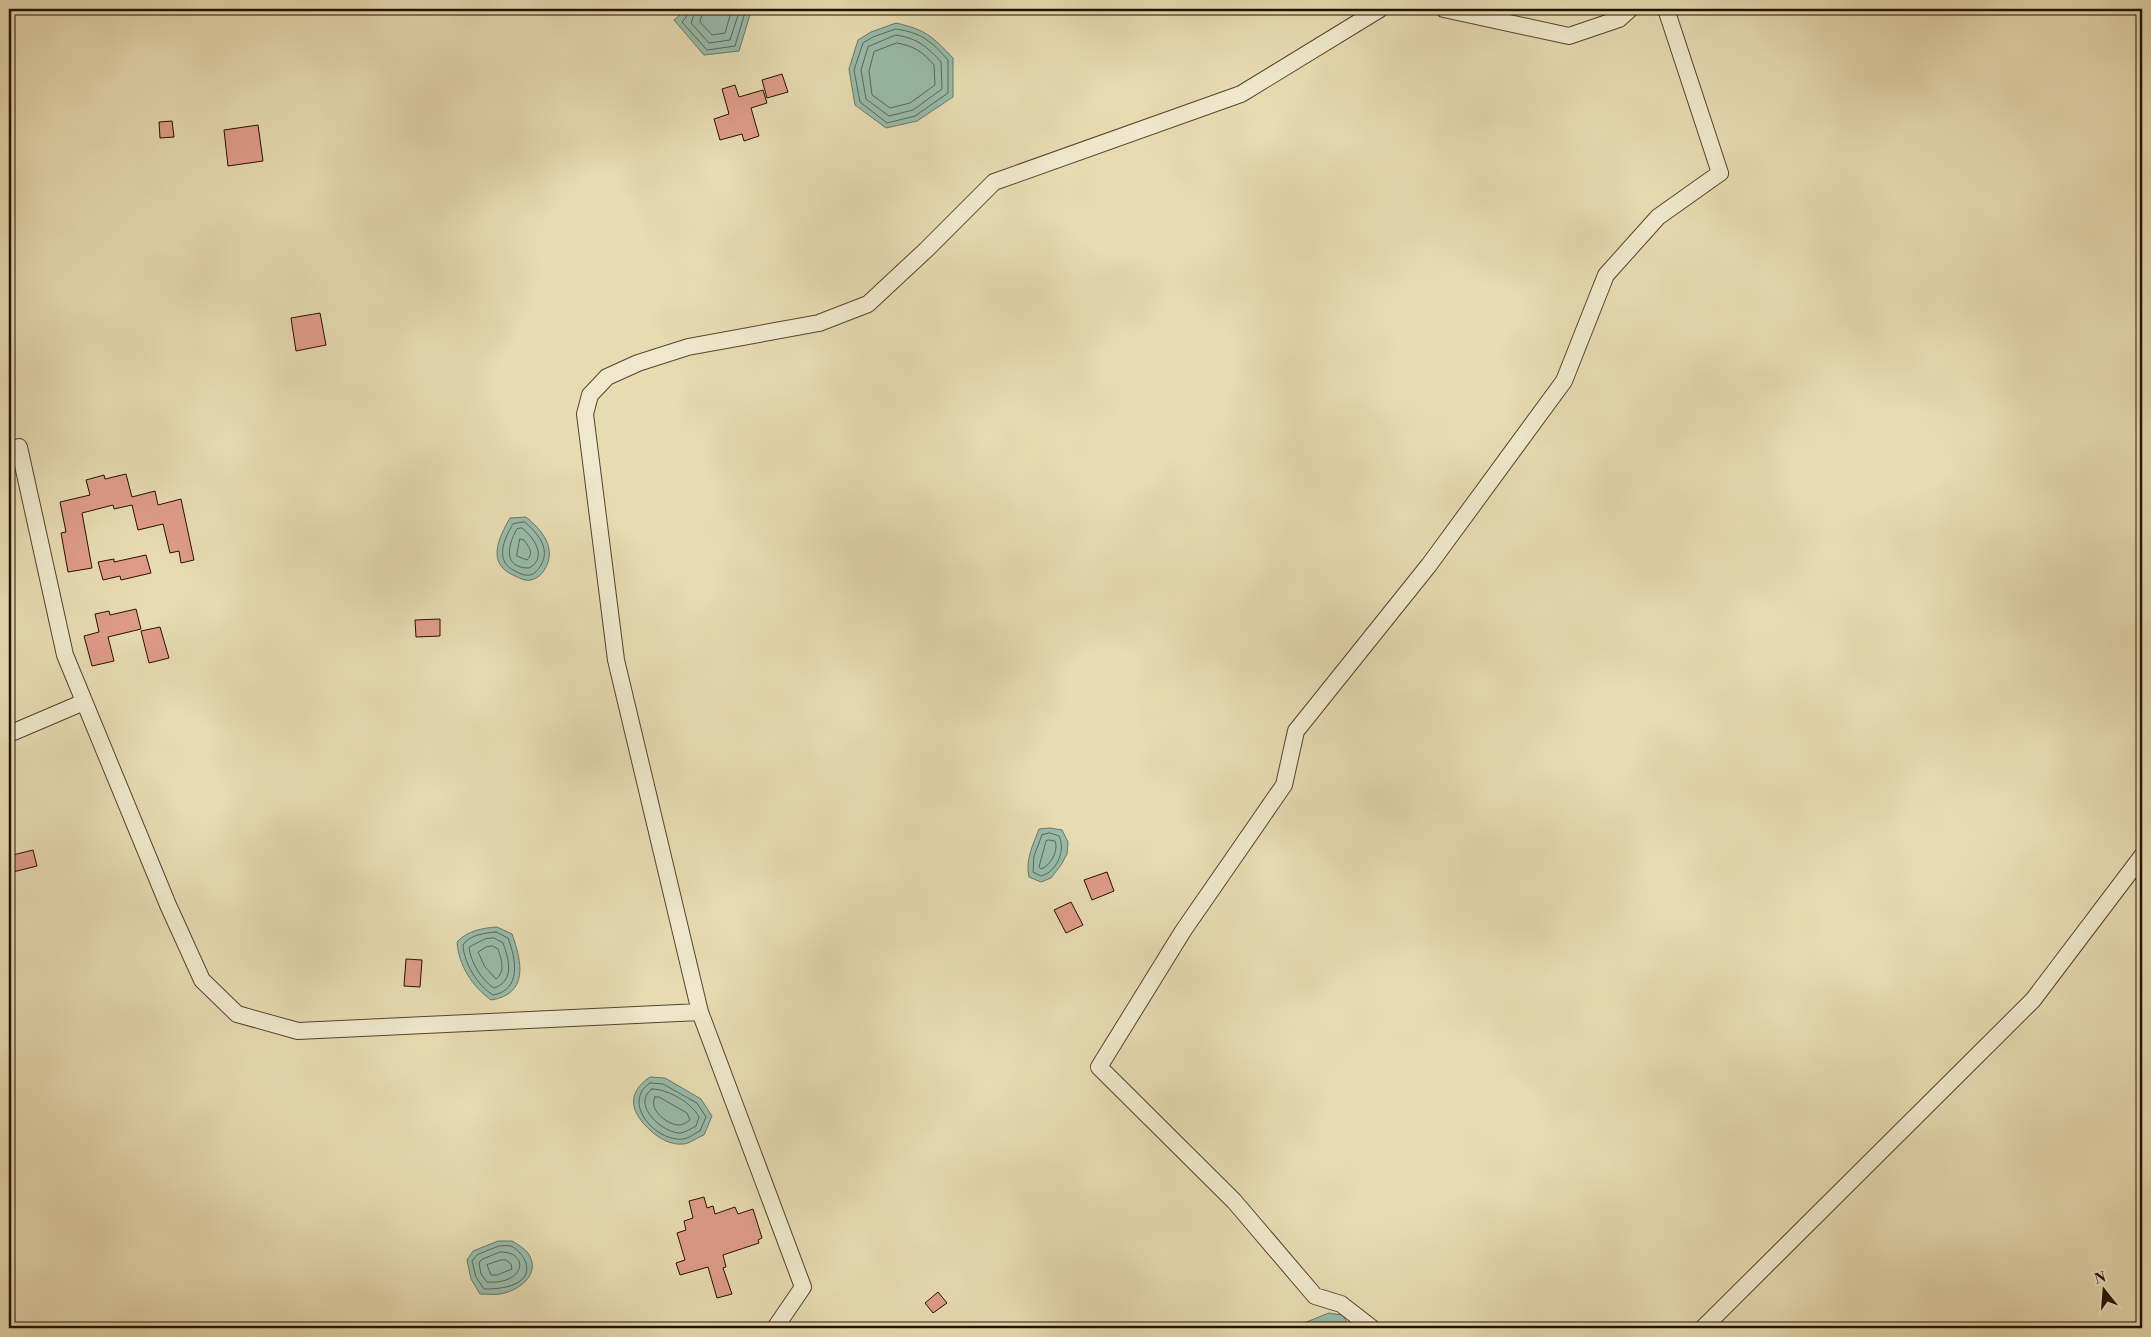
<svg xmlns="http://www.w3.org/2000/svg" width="2151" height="1337" font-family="'Libre Bodoni',serif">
<rect width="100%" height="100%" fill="#e7dbb1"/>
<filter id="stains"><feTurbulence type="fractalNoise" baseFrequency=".004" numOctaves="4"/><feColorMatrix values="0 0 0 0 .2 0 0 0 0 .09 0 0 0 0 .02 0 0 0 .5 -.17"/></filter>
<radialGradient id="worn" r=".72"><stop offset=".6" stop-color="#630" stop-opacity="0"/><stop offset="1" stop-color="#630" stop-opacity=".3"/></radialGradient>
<path fill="#97bbaa" stroke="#697766" d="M 687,9 L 750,9 L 751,11 L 739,51 L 704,55 L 674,20 Z
M 896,23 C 926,30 932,36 953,58 L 953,97 L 917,121 L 886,128 L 855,105 L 849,69 L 858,40 L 871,32 Z
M 526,517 C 542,530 557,548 545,569 C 542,574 539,577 534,579 C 527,582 521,579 515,576 C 486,564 498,539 510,518 Z
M 1050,828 L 1062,830 L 1068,842 L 1067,854 L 1061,865 L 1051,878 L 1041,882 L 1029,877 C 1025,860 1033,845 1039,829 Z
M 497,927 L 512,934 C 522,962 529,994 491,1000 C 472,986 459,966 457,942 C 467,931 482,928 497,927 Z
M 650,1077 L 665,1078 L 701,1099 L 712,1116 L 704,1135 C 698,1137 689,1144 683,1144 C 671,1145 660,1139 651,1131 C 631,1113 625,1094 650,1077 Z
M 498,1241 L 512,1241 C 517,1244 524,1248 528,1253 C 542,1274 519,1291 500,1294 C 494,1295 487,1294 480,1294 L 471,1279 L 467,1260 L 473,1251 Z
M 1329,1313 L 1342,1315 L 1351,1328 L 1298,1328 L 1299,1325 Z"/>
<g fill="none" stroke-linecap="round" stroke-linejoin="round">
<path stroke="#5e6655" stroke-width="1" d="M 690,9 L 689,13 L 682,22 L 707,50 L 735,46 L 746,9
M 696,9 L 691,23 L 709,43 L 730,40 L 740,9
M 703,9 L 700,22 L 712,35 L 725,33 L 732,9
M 896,29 C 922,33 931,41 948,60 L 948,93 L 915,116 L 887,123 L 860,102 L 854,70 L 863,43 L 873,37 Z
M 896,35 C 917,38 928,47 941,62 L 942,89 L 913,110 L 889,116 L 866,99 L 861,70 L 868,47 Z
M 897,43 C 914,46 923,52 934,65 L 935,85 L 910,103 L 890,108 L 872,95 L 869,71 L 874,52 Z
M 525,522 C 537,533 551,548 541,565 C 538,570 535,574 530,575 C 524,576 519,573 515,571 C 494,562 504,538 513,524 Z
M 522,528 C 534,537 548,558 529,568 C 503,568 507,546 517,529 Z
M 520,539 L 524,540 C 529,547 534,553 527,560 L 517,556 Z
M 1050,833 L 1059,836 C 1066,850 1057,872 1041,876 L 1033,872 L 1034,856 L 1042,835 Z
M 1049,840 L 1055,841 C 1059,851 1050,866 1041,869 L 1039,867 L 1046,841 Z
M 496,932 L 508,938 C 516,959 522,990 493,995 C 477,985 464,963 463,945 C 469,935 485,933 496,932 Z
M 494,938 L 503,943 C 509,959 515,981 494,988 C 482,981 470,961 469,947 L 485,939 Z
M 493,946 L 498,949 C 501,958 506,972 496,979 L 485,967 L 478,952 L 486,947 Z
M 650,1083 L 663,1084 L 697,1103 L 706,1117 L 700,1131 C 695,1133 688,1139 683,1139 C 655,1142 621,1102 650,1083 Z
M 652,1089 C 668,1089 692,1103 699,1117 L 696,1126 C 692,1128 686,1132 681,1133 C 663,1134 630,1104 652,1089 Z
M 655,1097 L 659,1097 L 687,1113 L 690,1120 C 686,1123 683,1125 678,1125 C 666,1124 648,1109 655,1097 Z
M 499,1246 C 502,1246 508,1245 511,1246 C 521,1251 531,1265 525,1276 C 517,1288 496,1289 484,1289 L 476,1277 L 472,1261 L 477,1255 Z
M 500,1252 C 530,1251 526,1285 487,1282 L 481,1274 L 479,1263 L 481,1260 Z
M 501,1260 L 506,1260 L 511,1264 L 512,1269 L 497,1275 L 491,1275 L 487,1265 Z"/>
</g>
<path fill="#df9c89" stroke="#251100" d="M 782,74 L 788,92 L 767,98 L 762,80 Z
M 735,85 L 739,97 L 763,90 L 767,103 L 751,108 L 759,136 L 744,141 L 742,134 L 720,140 L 714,119 L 729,114 L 722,89 Z
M 172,121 L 174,137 L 160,138 L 159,122 Z
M 258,125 L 263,161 L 228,166 L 224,130 Z
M 320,313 L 326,345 L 296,351 L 291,318 Z
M 126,474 L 132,497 L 155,491 L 158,505 L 181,499 L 194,560 L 181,563 L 179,551 L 170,553 L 163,524 L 138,530 L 132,505 L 114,509 L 113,505 L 82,513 L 92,568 L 68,572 L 61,533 L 66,532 L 60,502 L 90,495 L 86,480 L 104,475 L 105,479 Z
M 146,555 L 151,573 L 121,580 L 120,576 L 103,580 L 98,562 L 114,559 L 114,562 Z
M 136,609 L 141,629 L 108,637 L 114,661 L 92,666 L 84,636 L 99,632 L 95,614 L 109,611 L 110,615 Z
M 440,619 L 440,636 L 416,637 L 415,620 Z
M 160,627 L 169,658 L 149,663 L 141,631 Z
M 33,850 L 37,866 L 9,873 L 9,856 Z
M 1107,872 L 1114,891 L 1092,900 L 1084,880 Z
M 1071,902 L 1083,925 L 1066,933 L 1054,910 Z
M 406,959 L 422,960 L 420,987 L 404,986 Z
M 704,1197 L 707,1208 L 713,1206 L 715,1214 L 735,1207 L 738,1214 L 753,1209 L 762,1238 L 758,1240 L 759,1243 L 723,1255 L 726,1267 L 723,1268 L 732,1294 L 717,1298 L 708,1267 L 680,1275 L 676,1263 L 685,1260 L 677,1233 L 686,1230 L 684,1221 L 693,1218 L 689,1201 Z
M 938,1292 L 947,1303 L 933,1313 L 925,1303 Z"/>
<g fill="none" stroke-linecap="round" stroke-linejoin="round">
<defs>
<path id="minor" d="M 1444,9 L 1569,36 L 1619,19 L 1630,9
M 19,447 L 65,655 L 168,905 L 202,980 L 237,1014 L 298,1031 L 700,1012
M 9,734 L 84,702
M 775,1328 L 803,1287 L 700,1012 L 616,660 L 585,414 L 590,395 L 607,377 L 638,363 L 688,347 L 819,323 L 868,304 L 926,250 L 994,182 L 1241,94 L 1380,9
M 1372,1328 L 1341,1304 L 1315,1296 L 1234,1201 L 1099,1067 L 1183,931 L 1284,785 L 1296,731 L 1429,565 L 1564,381 L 1606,275 L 1658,217 L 1720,173 L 1666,9
M 1703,1328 L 2033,1000 L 2142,856"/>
</defs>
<use href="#minor" stroke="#56442c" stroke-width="18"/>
<use href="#minor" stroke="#efe8cc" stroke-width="16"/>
</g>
<rect width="2151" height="1337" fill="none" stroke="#e7dbb1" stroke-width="30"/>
<rect x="10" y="10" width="2131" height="1317" fill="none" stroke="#251100" stroke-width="2.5"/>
<rect x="15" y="15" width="2121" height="1307" fill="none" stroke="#251100"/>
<g transform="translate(2104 1290) rotate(343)" stroke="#efe8cc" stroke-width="4" paint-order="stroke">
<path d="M0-4L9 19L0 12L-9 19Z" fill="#251100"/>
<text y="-8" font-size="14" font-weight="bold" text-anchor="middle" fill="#251100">N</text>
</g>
<rect width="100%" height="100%" filter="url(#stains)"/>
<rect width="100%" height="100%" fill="url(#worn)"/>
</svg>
